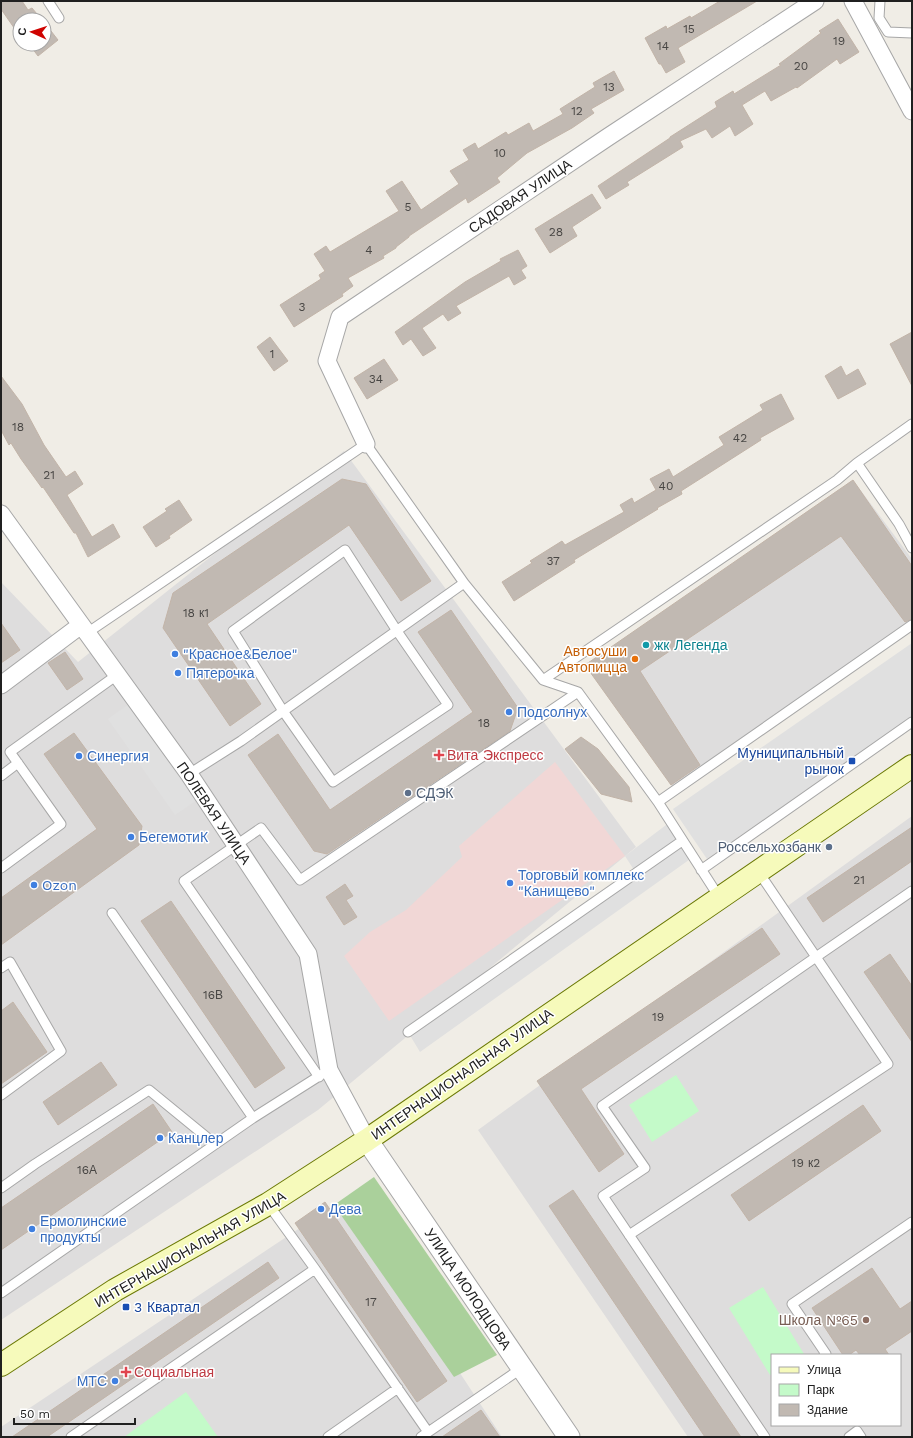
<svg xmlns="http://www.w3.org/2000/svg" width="913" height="1438" font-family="'Work Sans',sans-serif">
<rect width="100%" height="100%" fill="#f0ede6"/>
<path fill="#dedddd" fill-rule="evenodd" d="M 344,451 L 636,847 L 318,1110 L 1,1320 L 1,582 L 78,662 Z
M 853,480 L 912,559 L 912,621 L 672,786 L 585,665 Z
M 912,816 L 912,1437 L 688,1437 L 478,1130 ZM 772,1355 L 900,1355 L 900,1425 L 772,1425 Z
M 345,1198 L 502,1437 L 1,1437 L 1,1427 Z"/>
<path fill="#f1d7d6" d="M 555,762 L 625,856 L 389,1021 L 344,956 L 370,932 L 406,910 L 462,857 L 459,846 Z"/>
<path fill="#aad09b" d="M 374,1177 L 497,1355 L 454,1377 L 334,1205 Z"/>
<path fill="#c4fac9" d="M 676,1075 L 699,1111 L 652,1142 L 629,1105 Z
M 763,1287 L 804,1354 L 802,1355 L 772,1355 L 772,1374 L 770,1375 L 729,1308 Z
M 186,1392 L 218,1437 L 124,1437 Z"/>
<path fill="#e0e0e0" d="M 912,643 L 912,716 L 707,859 L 673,809 Z
M 133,701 L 200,798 L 175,815 L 108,719 Z
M 670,822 L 693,857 L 420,1052 L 408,1032 L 636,873 L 625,856 Z"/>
<path fill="#c1b9b2" stroke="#c2b4a8" d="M 1,1 L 22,1 L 28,10 L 32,8 L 42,20 L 20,20 L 20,34 L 19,35 L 1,9 Z
M 720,1 L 757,1 L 678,48 L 685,62 L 666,73 L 661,64 L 659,64 L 645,38 L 666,26 L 667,29 L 690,16 L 691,18 Z
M 838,19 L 859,52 L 840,64 L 837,59 L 797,88 L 796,87 L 771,101 L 765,91 L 742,105 L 753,124 L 735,136 L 730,126 L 712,138 L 706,129 L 680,141 L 683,147 L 627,182 L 629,185 L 606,199 L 598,186 L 670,138 L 670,137 L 717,107 L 715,102 L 733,91 L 734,94 L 781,65 L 779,64 L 821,33 L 819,31 Z
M 44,22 L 58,40 L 38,56 L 29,44 L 44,44 Z
M 614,71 L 624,90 L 591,109 L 594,113 L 572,128 L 527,153 L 497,178 L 500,182 L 468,203 L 466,198 L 409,236 L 409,237 L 396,247 L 396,248 L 383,256 L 384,258 L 348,278 L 353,286 L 342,294 L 343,296 L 294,327 L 280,305 L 321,279 L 319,275 L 325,271 L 314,254 L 326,246 L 330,252 L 399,211 L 386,191 L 402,181 L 421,210 L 459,184 L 450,171 L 469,160 L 463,150 L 475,143 L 478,149 L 506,132 L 508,135 L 529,123 L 533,131 L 563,114 L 560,109 L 595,87 L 593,83 Z
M 592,194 L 601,208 L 572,227 L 577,236 L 550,253 L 535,229 Z
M 518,250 L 527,266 L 521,270 L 526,278 L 514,285 L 509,276 L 456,306 L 461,313 L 448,321 L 443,314 L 422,328 L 436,348 L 423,356 L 411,339 L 403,345 L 395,332 L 465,282 L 501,261 L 500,259 Z
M 912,332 L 912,386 L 890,344 Z
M 270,337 L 288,361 L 274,371 L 257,347 Z
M 384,359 L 398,380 L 367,399 L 354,378 Z
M 841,366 L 846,376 L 858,369 L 866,384 L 838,399 L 825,376 Z
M 1,376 L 22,404 L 44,445 L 66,477 L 75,471 L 83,484 L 67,495 L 92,537 L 113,524 L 120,537 L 88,557 L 76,533 L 74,533 L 43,487 L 42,488 L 21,459 L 11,443 L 9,445 L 1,430 Z
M 781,394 L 794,419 L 760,438 L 761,440 L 681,491 L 682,494 L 657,508 L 658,509 L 574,560 L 575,562 L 514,601 L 502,582 L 532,563 L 530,561 L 562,541 L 565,545 L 624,512 L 620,505 L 632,498 L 634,503 L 656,490 L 650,479 L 669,469 L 673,477 L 724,445 L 719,437 L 763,410 L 760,405 Z
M 342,479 L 366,484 L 431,581 L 401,601 L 349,525 L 207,624 L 261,704 L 230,726 L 163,628 L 173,593 Z
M 853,480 L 912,566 L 912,619 L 905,622 L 841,536 L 640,671 L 700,765 L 671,785 L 585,665 Z
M 179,500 L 192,520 L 169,536 L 170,538 L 156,547 L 143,527 L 167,511 L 165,509 Z
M 451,610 L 518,708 L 510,731 L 327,854 L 314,851 L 248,755 L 278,734 L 330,810 L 473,712 L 418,632 Z
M 1,623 L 20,650 L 1,663 Z
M 65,652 L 83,679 L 67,690 L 48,663 Z
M 74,733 L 142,826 L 139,845 L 1,945 L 1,898 L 97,829 L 44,754 Z
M 581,737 L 598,749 L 629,787 L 632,802 L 601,794 L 565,749 Z
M 912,827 L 912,861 L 823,922 L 807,898 Z
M 345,884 L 353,896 L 346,900 L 357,917 L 344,925 L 326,897 Z
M 171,901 L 285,1068 L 255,1088 L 141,921 Z
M 762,928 L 780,954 L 581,1089 L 624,1154 L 599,1172 L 537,1081 Z
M 890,954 L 912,986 L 912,1042 L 864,972 Z
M 13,1002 L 47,1052 L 1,1084 L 1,1011 Z
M 101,1062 L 117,1085 L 58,1125 L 43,1102 Z
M 153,1104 L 172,1132 L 1,1250 L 1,1208 Z
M 863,1105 L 881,1131 L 749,1221 L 731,1195 Z
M 573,1190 L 741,1437 L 705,1437 L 549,1206 Z
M 325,1202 L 447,1381 L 417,1402 L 295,1223 Z
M 268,1262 L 279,1278 L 47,1437 L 12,1437 Z
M 872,1268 L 900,1309 L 912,1301 L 912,1331 L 885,1349 L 889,1355 L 860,1355 L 856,1350 L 849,1355 L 843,1355 L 812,1308 Z
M 481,1410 L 500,1437 L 442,1437 Z"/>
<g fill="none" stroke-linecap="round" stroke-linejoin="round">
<defs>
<path id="service" d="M 48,1 L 59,18
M 880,1 L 879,18 L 888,32 L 912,33
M 857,463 L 899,524 L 912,548
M 345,550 L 397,631 L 448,705 L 333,782 L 283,711 L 233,631 Z
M 87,633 L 366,444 L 464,583
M 543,680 L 837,480 L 857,463 L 912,424
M 189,774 L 241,741 L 464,583 L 543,680 L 578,692 L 658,802 L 719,897
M 1,776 L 18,763
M 658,802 L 912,625
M 1,868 L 61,824 L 10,752 L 117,675
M 701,870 L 912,722
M 758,871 L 816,957 L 602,1106 L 645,1168 L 603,1196 L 765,1437
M 112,913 L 253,1118
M 1,968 L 10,962 L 61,1051 L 1,1095
M 408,1032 L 682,841
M 319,1077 L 184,881 L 261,828 L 300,880 L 578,692
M 1,1188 L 35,1164 L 149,1090 L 215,1144
M 268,1204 L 315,1269 L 428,1432
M 629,1235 L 888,1064 L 816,957 L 912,891
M 1,1293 L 253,1118 L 324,1073
M 824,1355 L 826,1354 L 792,1304 L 912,1222
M 71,1437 L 315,1269
M 328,1437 L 398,1388
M 421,1437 L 522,1368
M 849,1437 L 857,1431 L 861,1437"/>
<path id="minor" d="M 853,1 L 912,111
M 366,444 L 327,361 L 340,317 L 608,137 L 815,1
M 1,514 L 189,774 L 308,954 L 329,1070 L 367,1140
M 1,685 L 81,625"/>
<path id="tertiary" d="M 367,1140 L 569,1437"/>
<path id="secondary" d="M 1,1365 L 115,1290 L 268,1204 L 367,1140 L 912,766"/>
</defs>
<use href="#service" stroke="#a7a7a7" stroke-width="11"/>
<use href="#minor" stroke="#a7a7a7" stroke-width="19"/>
<use href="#tertiary" stroke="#a7a7a7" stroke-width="23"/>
<use href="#secondary" stroke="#6b7905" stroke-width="24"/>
<use href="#service" stroke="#fff" stroke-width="9"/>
<use href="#minor" stroke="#fff" stroke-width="17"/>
<use href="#tertiary" stroke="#fff" stroke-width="21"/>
<use href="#secondary" stroke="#f6fabb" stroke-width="22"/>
</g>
<circle fill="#0f9aa8" stroke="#fff" stroke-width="1.5" cx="646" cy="645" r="4"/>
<g fill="#3f7fe0" stroke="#fff" stroke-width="1.5">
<circle cx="175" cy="654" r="4"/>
<circle cx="178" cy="673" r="4"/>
<circle cx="509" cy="712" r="4"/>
<circle cx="79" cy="756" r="4"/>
<circle cx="131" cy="837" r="4"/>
<circle cx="510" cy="883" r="4"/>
<circle cx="34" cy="885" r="4"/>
<circle cx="160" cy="1138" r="4"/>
<circle cx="321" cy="1209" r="4"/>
<circle cx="32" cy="1229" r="4"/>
<circle cx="115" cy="1381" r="4"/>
</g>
<circle fill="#e8710a" stroke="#fff" stroke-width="1.5" cx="635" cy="659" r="4"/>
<g fill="#e0444e" stroke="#fff" stroke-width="1.5">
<path d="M437 749h4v4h4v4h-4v4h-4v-4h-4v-4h4z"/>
<path d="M124 1366h4v4h4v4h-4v4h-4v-4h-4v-4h4z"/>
</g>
<g fill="#1a4fb4" stroke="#fff" stroke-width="1.5">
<rect x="848" y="757" width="8" height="8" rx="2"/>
<rect x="122" y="1303" width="8" height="8" rx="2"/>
</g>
<g fill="#5c6f8a" stroke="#fff" stroke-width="1.5">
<circle cx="408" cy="793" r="4"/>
<circle cx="829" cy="847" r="4"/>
</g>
<circle fill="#8d6e63" stroke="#fff" stroke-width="1.5" cx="866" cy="1320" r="4"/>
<g text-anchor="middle" stroke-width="3" stroke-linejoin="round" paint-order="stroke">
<g font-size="12" fill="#484644">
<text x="689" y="33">15</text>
<text x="839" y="45">19</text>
<text x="663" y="50">14</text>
<text x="801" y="70">20</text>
<text x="609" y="91">13</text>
<text x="577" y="115">12</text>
<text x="500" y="157">10</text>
<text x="408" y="211">5</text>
<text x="556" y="236">28</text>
<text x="369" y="254">4</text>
<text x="302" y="311">3</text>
<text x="272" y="358">1</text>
<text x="376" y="383">34</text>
<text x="18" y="431">18</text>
<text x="740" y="442">42</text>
<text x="49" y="479">21</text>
<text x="666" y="490">40</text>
<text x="553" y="565">37</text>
<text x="196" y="617">18 к1</text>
<text x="484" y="727">18</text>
<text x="859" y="884">21</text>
<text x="213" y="999">16В</text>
<text x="658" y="1021">19</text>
<text x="806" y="1167">19 к2</text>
<text x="87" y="1174">16А</text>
<text x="371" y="1306">17</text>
</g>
<g font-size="14" fill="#202020" stroke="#fff">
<text transform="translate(520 196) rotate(-34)" y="5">САДОВАЯ УЛИЦА</text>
<text transform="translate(214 813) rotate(56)" y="5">ПОЛЕВАЯ УЛИЦА</text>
<text transform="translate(462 1074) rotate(-35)" y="5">ИНТЕРНАЦИОНАЛЬНАЯ УЛИЦА</text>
<text transform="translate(190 1249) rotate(-30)" y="5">ИНТЕРНАЦИОНАЛЬНАЯ УЛИЦА</text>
<text transform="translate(468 1289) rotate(56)" y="5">УЛИЦА МОЛОДЦОВА</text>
</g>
<g font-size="14" fill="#0d838f" stroke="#fff" text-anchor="start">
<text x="654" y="650">жк Легенда</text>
</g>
<g font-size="14" fill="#c56008" stroke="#fff" text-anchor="end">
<text x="627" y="656">Автосуши<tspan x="627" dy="16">Автопицца</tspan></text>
</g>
<g font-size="14" fill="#366cbe" stroke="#fff" text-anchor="start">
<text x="183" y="659">"Красное&amp;Белое"</text>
<text x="186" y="678">Пятерочка</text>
<text x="517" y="717">Подсолнух</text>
<text x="87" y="761">Синергия</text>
<text x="139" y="842">БегемотиК</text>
<text x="518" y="880">Торговый комплекс<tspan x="518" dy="16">"Канищево"</tspan></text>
<text x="42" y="890">Ozon</text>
<text x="168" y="1143">Канцлер</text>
<text x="329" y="1214">Дева</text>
<text x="40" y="1226">Ермолинские<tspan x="40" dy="16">продукты</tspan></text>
<text x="107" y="1386" text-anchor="end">МТС</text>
</g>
<g font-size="14" fill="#164399" stroke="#fff" text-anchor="end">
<text x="844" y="758">Муниципальный<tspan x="844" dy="16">рынок</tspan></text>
<text x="134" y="1312" text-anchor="start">3 Квартал</text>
</g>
<g font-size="14" fill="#be3a42" stroke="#fff" text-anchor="start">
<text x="447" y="760">Вита Экспресс</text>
<text x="134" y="1377">Социальная</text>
</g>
<g font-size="14" fill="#4e5e75" stroke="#fff" text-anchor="start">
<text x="416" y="798">СДЭК</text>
<text x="821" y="852" text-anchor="end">Россельхозбанк</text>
</g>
<g font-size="14" fill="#785e54" stroke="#fff" text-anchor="end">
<text x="858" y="1325">Школа №65</text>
</g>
</g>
<rect width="913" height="1438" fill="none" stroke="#202020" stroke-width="4"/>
<rect x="771" y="1354" width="130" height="72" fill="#ffffff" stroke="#a6a6a6"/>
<rect x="779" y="1367" width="20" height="6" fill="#f6fabb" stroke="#a6a6a6"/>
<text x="807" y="1374" font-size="12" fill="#202020">Улица</text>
<rect x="779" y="1384" width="20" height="12" fill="#c4fac9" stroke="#a6a6a6"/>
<text x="807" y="1394" font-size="12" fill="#202020">Парк</text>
<rect x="779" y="1404" width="20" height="12" fill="#c1b9b2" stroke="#a6a6a6"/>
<text x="807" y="1414" font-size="12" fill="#202020">Здание</text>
<g transform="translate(32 32) rotate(273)"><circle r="19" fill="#ffffff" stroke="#a6a6a6"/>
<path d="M0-3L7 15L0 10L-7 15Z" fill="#cf0300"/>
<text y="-6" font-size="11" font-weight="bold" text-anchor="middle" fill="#202020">С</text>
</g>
<path d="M14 1418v6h121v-6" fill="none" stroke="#202020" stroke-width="2"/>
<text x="20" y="1418" font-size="12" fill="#202020" stroke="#ffffff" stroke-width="3" paint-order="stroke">50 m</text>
</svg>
